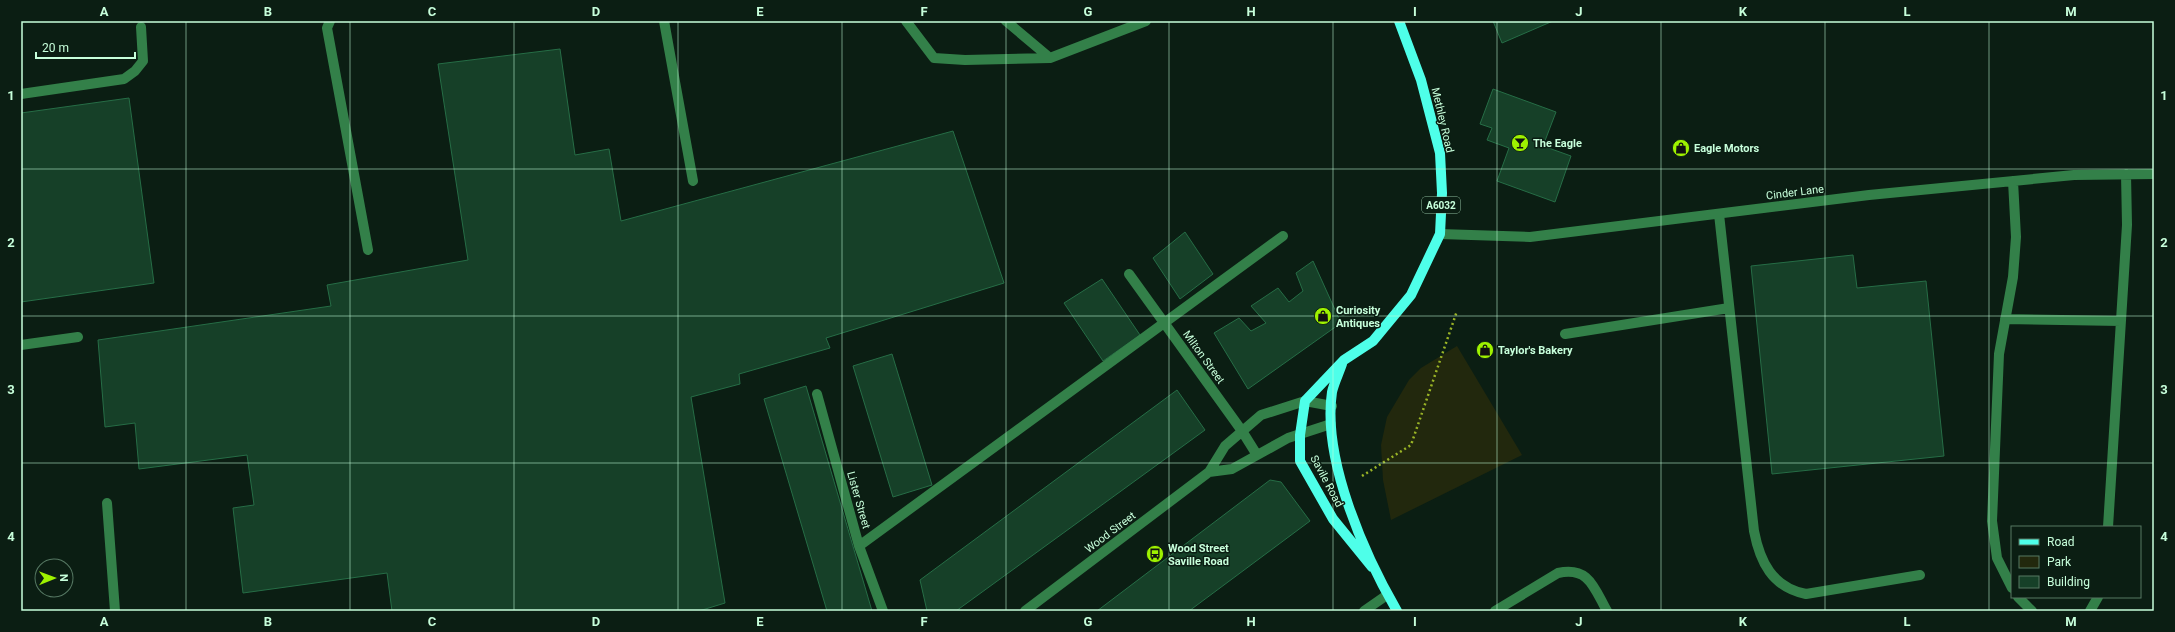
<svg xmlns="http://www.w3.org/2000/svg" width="2175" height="632" font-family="Roboto,sans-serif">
<rect width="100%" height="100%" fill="#0b1e13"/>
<path fill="#22280d" d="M 1457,346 L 1522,455 L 1391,520 L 1383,480 L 1381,445 L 1387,417 L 1409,380 L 1421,368 Z"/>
<path fill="#164028" stroke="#266d46" d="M 1493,21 L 1553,21 L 1502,43 Z
M 560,49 L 575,155 L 609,149 L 621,221 L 953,131 L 1004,283 L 826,338 L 830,348 L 739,374 L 740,384 L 691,397 L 725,603 L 699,611 L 392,611 L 387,573 L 243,593 L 233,508 L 254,505 L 247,455 L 139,469 L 135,423 L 105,427 L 98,340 L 331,306 L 327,285 L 468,260 L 438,64 Z
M 1493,89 L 1556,112 L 1543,146 L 1571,156 L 1555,202 L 1497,181 L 1509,148 L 1487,140 L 1492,128 L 1480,124 Z
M 129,98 L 154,283 L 21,302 L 21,113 Z
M 1185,232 L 1213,274 L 1180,299 L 1153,258 Z
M 1853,255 L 1857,288 L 1926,281 L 1944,456 L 1772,474 L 1751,266 Z
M 1313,261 L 1341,323 L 1248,389 L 1214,333 L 1239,318 L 1251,331 L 1266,323 L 1251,306 L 1278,288 L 1289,302 L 1303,291 L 1296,273 Z
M 1102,279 L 1140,335 L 1103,361 L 1064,303 Z
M 892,354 L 932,485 L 893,497 L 853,366 Z
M 806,386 L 872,611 L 827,611 L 764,399 Z
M 1177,390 L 1205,430 L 956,611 L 927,611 L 920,580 Z
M 1270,480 L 1281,482 L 1310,521 L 1189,611 L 1097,611 Z"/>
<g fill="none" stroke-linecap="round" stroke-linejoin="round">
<path stroke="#9ab426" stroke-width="2.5" stroke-dasharray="2 3" stroke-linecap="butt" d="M 1362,476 L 1411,445 L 1457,311"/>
<path stroke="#338049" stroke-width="10" d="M 330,21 L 327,28 L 368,250
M 664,21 L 693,181
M 906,21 L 934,58 L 965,60 L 1050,58 L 1146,21
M 1006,21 L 1050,58
M 21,94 L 124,79 L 135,71 L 143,61 L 141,27
M 1719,214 L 1754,531 C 1760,562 1772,587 1806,594 L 1920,575
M 1440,234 L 1530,237 L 1869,195 L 2074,175 L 2154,174
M 1129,274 L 1242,431 L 1257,455
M 2005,319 L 2121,321
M 1565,334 L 1729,308
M 21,345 L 78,337
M 817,394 L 859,546 L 883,611
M 1209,472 L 1232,469 L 1288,438 L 1331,424
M 107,503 L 115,611
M 2108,527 L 2127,225 L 2126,174
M 859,546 L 1283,236
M 2012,588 L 1997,558 L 1992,521 L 1999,354 L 2013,277 L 2016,237 L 2013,181
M 2018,597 L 2032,611
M 1025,611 L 1209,472 L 1225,446 L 1261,415 L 1305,401 L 1332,406
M 1364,611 L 1387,595
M 1495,611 L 1558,573 C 1589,566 1594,588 1607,611
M 2090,611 L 2098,597"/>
<path stroke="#4effe9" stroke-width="10" d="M 1342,364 C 1339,373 1334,383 1332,392 C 1322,459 1364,554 1397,611
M 1372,567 L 1333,519 L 1300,461 L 1300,435 L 1305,401 L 1344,360 L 1373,341 L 1411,295 L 1440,234 L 1442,193 L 1440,153 L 1421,80 L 1399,21"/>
</g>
<path fill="none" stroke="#c7ffdb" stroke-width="1" stroke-opacity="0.55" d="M 186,21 L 186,611M 350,21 L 350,611M 514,21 L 514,611M 678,21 L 678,611M 842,21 L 842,611M 1006,21 L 1006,611M 1169,21 L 1169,611M 1333,21 L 1333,611M 1497,21 L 1497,611M 1661,21 L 1661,611M 1825,21 L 1825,611M 1989,21 L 1989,611M 21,169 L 2154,169M 21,316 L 2154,316M 21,463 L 2154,463"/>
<defs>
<symbol id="bar-disc" viewBox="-11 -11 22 22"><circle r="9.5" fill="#9ef200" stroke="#0b1e13"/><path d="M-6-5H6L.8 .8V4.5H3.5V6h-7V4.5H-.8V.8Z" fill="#111"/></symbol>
<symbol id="shop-disc" viewBox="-11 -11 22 22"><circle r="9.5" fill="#9ef200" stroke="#0b1e13"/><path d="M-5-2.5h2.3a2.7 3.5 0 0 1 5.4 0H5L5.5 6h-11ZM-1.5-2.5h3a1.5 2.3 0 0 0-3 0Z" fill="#111"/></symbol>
<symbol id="bus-disc" viewBox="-11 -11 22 22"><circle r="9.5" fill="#9ef200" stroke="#0b1e13"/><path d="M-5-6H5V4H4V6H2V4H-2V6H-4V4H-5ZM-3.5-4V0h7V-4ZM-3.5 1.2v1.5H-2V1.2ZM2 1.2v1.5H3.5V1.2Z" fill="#111"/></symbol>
</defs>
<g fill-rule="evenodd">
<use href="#bar-disc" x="1510" y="133" width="20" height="20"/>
<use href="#shop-disc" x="1671" y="138" width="20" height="20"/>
<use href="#shop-disc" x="1313" y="306" width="20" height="20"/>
<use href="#shop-disc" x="1475" y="340" width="20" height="20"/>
<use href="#bus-disc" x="1145" y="544" width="20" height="20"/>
</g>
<g text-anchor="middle" stroke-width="3" stroke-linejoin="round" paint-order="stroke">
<rect fill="#0b1e13" stroke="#8fbc9f" stroke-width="1" x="1422" y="197" width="38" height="16" rx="3"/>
<g font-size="10" font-weight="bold" fill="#c7ffdb">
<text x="1441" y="209">A6032</text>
</g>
<g font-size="11" fill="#c7ffdb" stroke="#0b1e13">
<text transform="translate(1443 120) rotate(77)" y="4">Methley Road</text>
<text transform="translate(1795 192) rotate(-7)" y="4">Cinder Lane</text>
<text transform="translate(1204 357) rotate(54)" y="4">Milton Street</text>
<text transform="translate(1327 481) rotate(62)" y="4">Savile Road</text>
<text transform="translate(859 500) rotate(74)" y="4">Lister Street</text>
<text transform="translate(1110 532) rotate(-37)" y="4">Wood Street</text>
</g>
<g font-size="11" font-weight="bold" fill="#c7ffdb" stroke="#0b1e13" text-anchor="start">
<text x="1533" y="147">The Eagle</text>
<text x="1694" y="152">Eagle Motors</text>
<text x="1336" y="314">Curiosity<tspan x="1336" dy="13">Antiques</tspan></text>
<text x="1498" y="354">Taylor's Bakery</text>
<text x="1168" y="552">Wood Street<tspan x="1168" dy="13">Saville Road</tspan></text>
</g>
</g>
<rect width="2175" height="632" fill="none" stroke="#0b1e13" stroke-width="44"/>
<rect x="2011" y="526" width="130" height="72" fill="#0b1e13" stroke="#567863"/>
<rect x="2019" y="539" width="20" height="6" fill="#4effe9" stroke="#567863"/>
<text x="2047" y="546" font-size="12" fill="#c7ffdb">Road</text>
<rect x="2019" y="556" width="20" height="12" fill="#22280d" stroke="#567863"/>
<text x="2047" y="566" font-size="12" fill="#c7ffdb">Park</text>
<rect x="2019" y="576" width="20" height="12" fill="#164028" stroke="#567863"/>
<text x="2047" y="586" font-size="12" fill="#c7ffdb">Building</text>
<g transform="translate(54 578) rotate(89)"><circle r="19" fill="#0b1e13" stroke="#567863"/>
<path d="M0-3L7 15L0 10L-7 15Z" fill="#9ef200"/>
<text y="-6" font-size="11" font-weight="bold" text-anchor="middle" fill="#c7ffdb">N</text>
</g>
<path d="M36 52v6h99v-6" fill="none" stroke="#c7ffdb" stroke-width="2"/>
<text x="42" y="52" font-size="12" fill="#c7ffdb" stroke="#0b1e13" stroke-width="3" paint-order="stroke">20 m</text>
<rect x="22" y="22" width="2131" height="588" fill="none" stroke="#c7ffdb" stroke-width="1.5"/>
<g font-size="13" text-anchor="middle" font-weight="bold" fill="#c7ffdb">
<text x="104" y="16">A</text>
<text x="268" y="16">B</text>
<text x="432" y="16">C</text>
<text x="596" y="16">D</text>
<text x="760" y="16">E</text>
<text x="924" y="16">F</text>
<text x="1088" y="16">G</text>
<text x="1251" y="16">H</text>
<text x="1415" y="16">I</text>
<text x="1579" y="16">J</text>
<text x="1743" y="16">K</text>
<text x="1907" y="16">L</text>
<text x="2071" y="16">M</text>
<text x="11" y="100">1</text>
<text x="2164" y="100">1</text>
<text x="11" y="247">2</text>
<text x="2164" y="247">2</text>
<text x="11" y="394">3</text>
<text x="2164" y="394">3</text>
<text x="11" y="541">4</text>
<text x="2164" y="541">4</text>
<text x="104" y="626">A</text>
<text x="268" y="626">B</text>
<text x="432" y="626">C</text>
<text x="596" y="626">D</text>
<text x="760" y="626">E</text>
<text x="924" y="626">F</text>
<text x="1088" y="626">G</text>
<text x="1251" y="626">H</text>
<text x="1415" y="626">I</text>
<text x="1579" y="626">J</text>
<text x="1743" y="626">K</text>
<text x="1907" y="626">L</text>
<text x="2071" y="626">M</text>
</g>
</svg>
